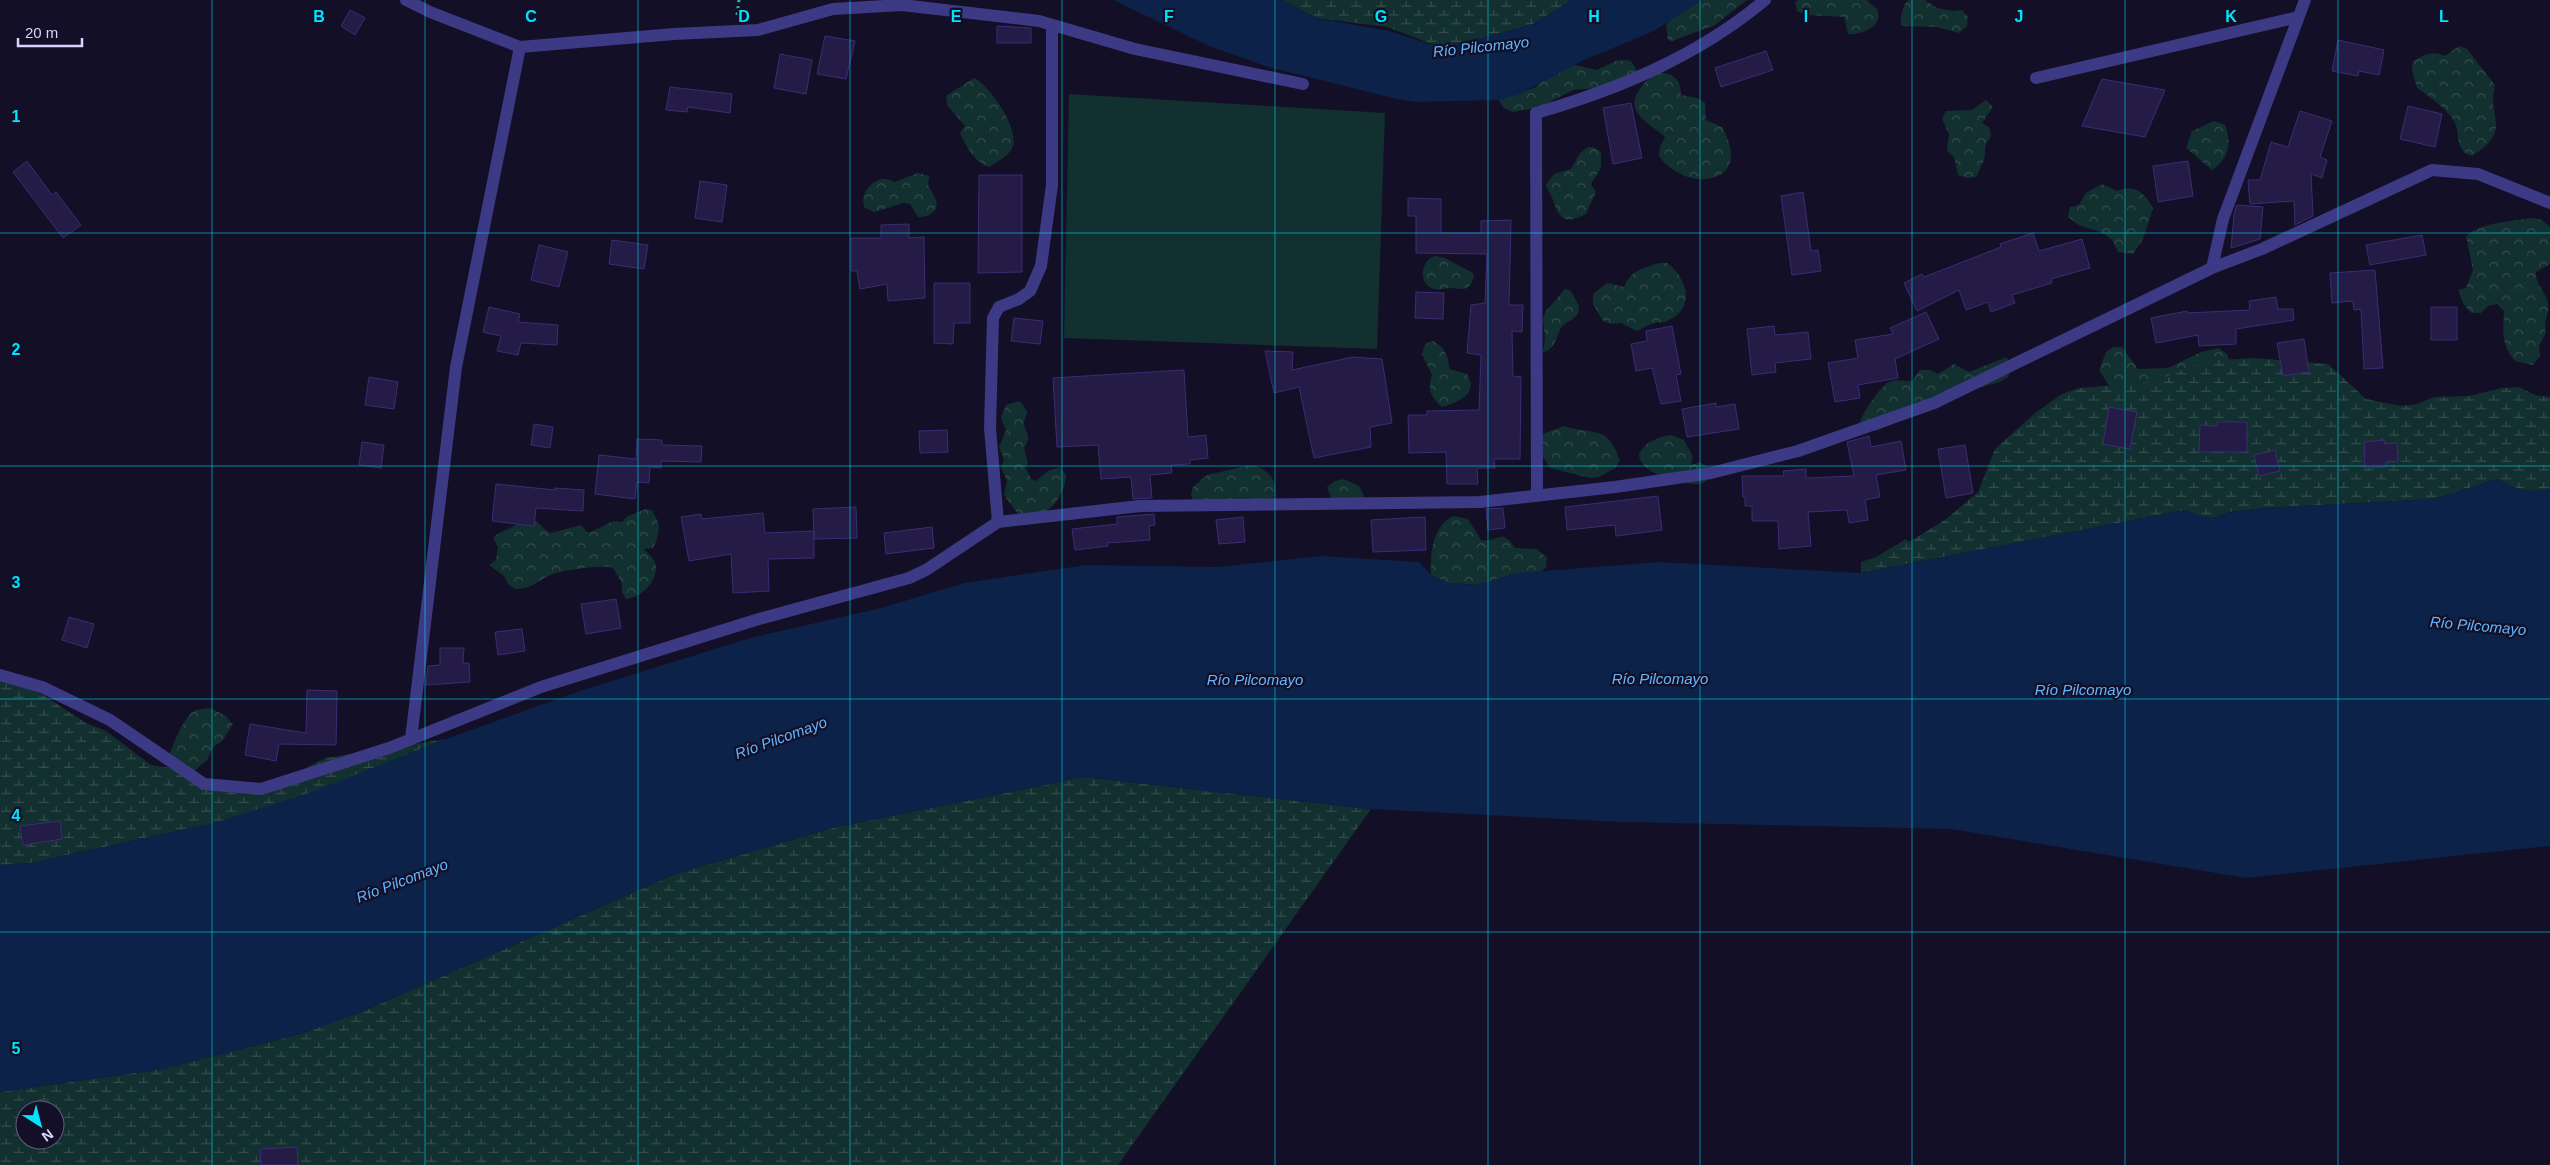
<svg xmlns="http://www.w3.org/2000/svg" width="2550" height="1165" font-family="Arial,sans-serif">
<defs>
<pattern id="forest-crowns" width="20" height="18" patternUnits="userSpaceOnUse" patternTransform="scale(1.25)"><rect width="20" height="18" fill="#12302f"/><path d="M2 6a3 3 0 1 1 6 0M12 15a3 3 0 1 1 6 0" fill="none" stroke="#344d4e"/></pattern>
<pattern id="wetland-marsh" width="20" height="14" patternUnits="userSpaceOnUse" patternTransform="scale(1.25)"><rect width="20" height="14" fill="#12302f"/><path d="M1 5h8M5 5V1M11 12h8M15 12V8" fill="none" stroke="#344d4e"/></pattern>
</defs>
<rect width="100%" height="100%" fill="#130f26"/>
<path fill="url(#forest-crowns)" d="M 1684,0 L 1747,0 L 1715,25 L 1672,41 L 1668,40 L 1666,25 Z
M 1799,0 L 1867,0 C 1869,4 1874,5 1876,8 C 1887,25 1860,36 1848,34 L 1844,17 L 1806,15 L 1797,11 L 1795,2 Z
M 1909,0 L 1925,0 L 1937,8 L 1953,11 L 1962,10 L 1968,17 L 1967,26 L 1959,33 L 1937,27 L 1901,26 C 1900,18 1902,5 1909,0 Z
M 2459,46 L 2467,49 L 2495,85 C 2486,119 2514,129 2472,156 C 2452,150 2463,132 2452,118 C 2442,105 2430,97 2417,88 L 2412,70 L 2413,61 C 2425,55 2432,50 2445,56 Z
M 1628,60 L 1632,62 L 1639,75 L 1637,83 L 1613,94 L 1599,88 L 1573,90 L 1540,107 L 1513,112 L 1504,108 L 1498,99 L 1534,88 L 1562,67 L 1572,64 L 1596,70 L 1616,61 Z
M 1659,73 C 1674,73 1681,80 1681,95 L 1698,98 L 1705,103 L 1706,120 L 1722,127 C 1756,186 1685,194 1659,156 L 1660,147 L 1665,137 C 1654,126 1626,115 1637,94 C 1643,83 1648,78 1659,73 Z
M 974,78 C 990,85 1023,133 1011,150 C 1006,158 996,162 989,167 C 975,163 966,146 960,133 L 965,126 L 947,105 L 946,96 Z
M 1986,100 L 1993,107 L 1982,123 L 1989,127 L 1991,136 L 1986,144 L 1984,160 L 1976,177 L 1967,178 L 1958,175 L 1954,157 L 1947,151 L 1949,134 L 1942,119 L 1946,111 L 1972,110 Z
M 2214,121 L 2225,125 C 2232,143 2229,159 2212,170 L 2186,148 L 2192,131 Z
M 1588,147 L 1593,147 L 1601,152 L 1601,168 L 1591,184 L 1596,192 L 1586,214 C 1565,225 1559,219 1553,200 C 1551,194 1547,190 1546,185 L 1554,174 L 1571,169 L 1580,153 Z
M 918,173 L 929,176 L 928,185 L 937,202 C 936,214 928,217 918,217 L 910,204 L 904,203 L 874,212 L 865,208 C 857,193 878,171 894,182 Z
M 2102,184 L 2117,191 C 2134,183 2145,193 2153,208 L 2143,239 L 2133,254 L 2118,252 C 2116,247 2113,241 2110,238 C 2096,226 2081,232 2068,216 L 2070,207 L 2079,205 L 2086,193 Z
M 2534,218 L 2542,220 L 2550,227 L 2550,264 L 2536,272 C 2535,285 2547,292 2548,305 C 2549,315 2543,322 2546,333 L 2539,346 L 2540,356 L 2533,365 L 2515,361 C 2501,345 2503,331 2504,311 L 2497,304 L 2488,306 L 2481,313 L 2471,313 L 2463,303 L 2458,290 L 2466,288 L 2473,270 L 2466,236 C 2482,222 2513,221 2534,218 Z
M 1435,256 L 1445,258 L 1473,273 L 1474,277 C 1469,292 1463,289 1450,288 C 1445,288 1439,291 1434,289 C 1418,285 1420,260 1435,256 Z
M 1659,263 L 1667,263 C 1688,278 1696,309 1667,321 C 1663,323 1659,322 1655,323 C 1649,324 1643,328 1637,331 L 1621,323 L 1612,324 L 1603,321 L 1593,304 L 1593,294 L 1607,283 L 1624,287 C 1631,270 1642,269 1659,263 Z
M 1565,289 L 1570,290 C 1573,295 1578,302 1579,308 C 1579,320 1565,321 1561,328 C 1557,336 1554,351 1543,352 L 1545,339 L 1543,319 L 1546,311 Z
M 1433,341 C 1443,345 1450,358 1449,369 L 1467,374 L 1471,383 C 1471,398 1455,403 1442,407 C 1431,397 1427,390 1432,375 L 1422,354 L 1425,344 Z
M 2113,347 L 2122,347 L 2138,369 L 2168,368 L 2201,352 L 2219,348 L 2227,354 L 2230,363 L 2221,379 L 2109,386 L 2099,370 L 2106,352 Z
M 2007,357 L 2012,369 L 2008,377 L 2000,382 L 1974,389 L 1876,431 L 1860,423 C 1860,416 1882,384 1889,382 C 1898,378 1903,382 1912,381 L 1920,370 L 1930,370 L 1938,374 L 1954,364 L 1969,372 Z
M 1020,401 L 1027,411 C 1027,416 1024,419 1024,424 C 1026,434 1032,437 1024,447 L 1028,464 L 1025,467 L 1032,480 L 1036,481 L 1048,471 L 1060,467 L 1066,475 C 1066,488 1056,508 1043,512 C 1036,515 1026,513 1018,514 L 1004,495 L 1007,481 L 1001,467 L 1004,459 L 999,447 L 1006,430 L 1001,418 L 1006,405 Z
M 1564,426 C 1593,436 1607,423 1620,460 L 1615,468 L 1599,477 L 1590,478 L 1550,468 L 1540,452 L 1540,435 Z
M 1671,435 L 1684,440 L 1693,457 L 1691,465 L 1700,462 L 1707,467 L 1710,475 C 1708,479 1706,482 1702,483 C 1687,488 1638,473 1639,454 C 1645,441 1659,437 1671,435 Z
M 1251,465 C 1269,468 1282,485 1272,502 L 1193,500 L 1191,495 L 1193,487 L 1207,475 Z
M 1344,479 L 1359,486 L 1365,498 L 1332,500 L 1327,487 L 1335,481 Z
M 646,509 L 651,510 C 662,524 660,533 653,548 L 644,549 C 648,554 655,559 656,566 C 657,582 641,598 626,599 L 622,592 L 622,583 L 613,568 C 602,564 563,570 551,575 C 536,581 533,589 515,589 L 508,584 L 504,576 L 489,565 L 496,560 L 498,547 L 493,538 C 502,529 513,530 521,519 C 540,517 539,527 551,533 L 581,525 L 587,532 L 591,532 L 613,521 L 622,522 L 628,516 Z
M 1453,516 L 1468,519 L 1481,540 C 1498,544 1500,526 1515,548 L 1537,549 L 1547,558 L 1546,568 L 1538,573 L 1517,573 L 1481,585 L 1448,583 L 1431,575 C 1430,554 1432,527 1453,516 Z
M 210,708 L 226,716 L 233,725 L 222,741 L 213,747 L 207,760 L 194,771 L 169,757 C 171,748 185,715 194,711 C 198,709 205,709 210,708 Z"/>
<path fill="url(#wetland-marsh)" fill-rule="evenodd" d="M 1282,0 L 1572,0 L 1533,24 L 1498,34 L 1439,47 L 1387,27 L 1316,18 Z
M 2255,358 L 2328,364 L 2366,399 L 2401,406 L 2417,404 L 2434,397 L 2469,396 L 2502,388 L 2519,387 L 2535,395 L 2550,397 L 2550,489 C 2529,494 2515,489 2497,479 L 2434,499 L 2264,508 L 2230,512 L 2213,518 L 2196,515 L 2185,510 L 1861,573 L 1861,562 L 1876,557 L 1906,539 L 1909,542 L 1945,520 L 1978,492 L 1995,449 L 2035,413 L 2062,394 L 2079,388 L 2154,382 L 2186,368 L 2220,360 Z
M 0,677 L 23,682 L 86,723 L 106,731 L 151,765 L 190,771 L 206,779 L 280,786 L 309,766 L 326,758 L 446,739 L 312,793 L 218,822 L 31,863 L 0,865 Z
M 1084,777 L 1371,809 L 1118,1165 L 0,1165 L 0,1092 L 162,1069 L 300,1034 L 361,1012 L 675,874 L 836,827 ZM 25,1110 L 55,1110 L 55,1140 L 25,1140 Z"/>
<path fill="#12302f" d="M 1069,94 L 1385,113 L 1377,349 L 1064,338 Z"/>
<path fill="#0c2248" d="M 1113,0 L 1282,0 L 1316,18 L 1389,31 L 1439,47 L 1498,34 L 1533,24 L 1572,0 L 1702,0 L 1654,31 L 1582,61 L 1520,94 L 1499,100 L 1416,102 L 1397,99 L 1268,67 L 1209,46 Z
M 2497,479 C 2516,489 2529,494 2550,489 L 2550,846 L 2246,878 L 1951,829 L 1621,822 L 1371,809 L 1084,777 L 836,827 L 675,874 L 361,1012 L 300,1034 L 162,1069 L 0,1092 L 0,865 L 31,863 L 218,822 L 312,792 L 446,739 L 580,691 L 750,638 L 881,608 L 964,583 L 1086,565 L 1218,567 L 1321,556 L 1419,562 L 1431,575 L 1448,583 L 1476,585 L 1517,573 L 1659,562 L 1861,573 L 2185,510 L 2196,515 L 2213,518 L 2230,512 L 2264,508 L 2434,499 Z"/>
<path fill="#241b47" stroke="#3b2d73" d="M 350,10 L 365,18 L 355,35 L 341,26 Z
M 997,26 L 1031,28 L 1031,43 L 997,43 Z
M 825,36 L 855,41 L 846,79 L 817,74 Z
M 2338,40 L 2384,50 L 2379,75 L 2359,71 L 2358,76 L 2332,71 Z
M 1766,51 L 1773,70 L 1721,87 L 1715,68 Z
M 780,54 L 812,60 L 806,94 L 774,88 Z
M 2102,79 L 2165,90 L 2145,137 L 2082,126 Z
M 670,87 L 732,94 L 730,113 L 688,107 L 687,112 L 666,110 Z
M 1631,103 L 1642,158 L 1613,164 L 1603,108 Z
M 2408,106 L 2442,114 L 2435,147 L 2400,139 Z
M 2300,111 L 2332,121 L 2320,157 L 2327,160 L 2322,178 L 2311,174 L 2313,216 L 2295,225 L 2294,201 L 2250,204 L 2248,180 L 2260,180 L 2271,142 L 2288,147 Z
M 27,161 L 52,195 L 56,192 L 81,225 L 63,238 L 13,172 Z
M 2188,161 L 2193,196 L 2158,202 L 2153,166 Z
M 979,175 L 1022,175 L 1022,272 L 978,273 Z
M 700,181 L 727,185 L 722,222 L 695,218 Z
M 1803,192 L 1811,251 L 1818,250 L 1821,271 L 1792,275 L 1781,196 Z
M 1408,198 L 1441,199 L 1441,233 L 1481,233 L 1481,221 L 1511,220 L 1509,305 L 1523,305 L 1522,332 L 1512,331 L 1513,376 L 1521,377 L 1520,459 L 1494,459 L 1495,468 L 1477,468 L 1478,484 L 1447,484 L 1446,452 L 1409,453 L 1408,415 L 1427,415 L 1427,411 L 1479,410 L 1481,355 L 1467,353 L 1471,305 L 1485,303 L 1487,254 L 1416,253 L 1416,216 L 1408,216 Z
M 2237,205 L 2263,207 L 2260,239 L 2231,248 L 2234,214 Z
M 909,224 L 909,238 L 924,237 L 925,298 L 888,301 L 887,284 L 860,289 L 857,271 L 851,271 L 851,238 L 881,238 L 881,225 Z
M 2033,233 L 2039,251 L 2082,239 L 2090,268 L 2051,279 L 2052,283 L 2012,295 L 2015,303 L 1991,312 L 1988,302 L 1966,310 L 1959,290 L 1917,311 L 1904,283 L 1922,274 L 1924,277 L 2001,247 L 2000,244 Z
M 2422,235 L 2426,255 L 2370,265 L 2366,245 Z
M 612,240 L 648,245 L 644,269 L 609,264 Z
M 539,245 L 568,252 L 559,287 L 531,280 Z
M 2375,270 L 2383,368 L 2364,369 L 2361,309 L 2354,310 L 2353,301 L 2332,303 L 2330,273 Z
M 934,283 L 970,283 L 970,323 L 954,323 L 953,344 L 934,343 Z
M 1416,292 L 1444,293 L 1443,319 L 1415,318 Z
M 2276,297 L 2278,309 L 2293,309 L 2294,320 L 2236,329 L 2236,344 L 2199,346 L 2198,335 L 2156,343 L 2151,318 L 2187,311 L 2187,313 L 2250,310 L 2249,301 Z
M 489,307 L 520,314 L 518,322 L 558,325 L 557,345 L 521,343 L 518,355 L 497,351 L 501,336 L 483,332 Z
M 2431,307 L 2457,307 L 2457,340 L 2431,340 Z
M 1926,312 L 1939,339 L 1895,359 L 1898,378 L 1858,385 L 1860,398 L 1835,402 L 1828,363 L 1858,358 L 1855,340 L 1893,334 L 1890,328 Z
M 1014,318 L 1043,321 L 1040,344 L 1011,341 Z
M 1672,326 L 1681,374 L 1676,375 L 1681,401 L 1661,404 L 1652,368 L 1636,371 L 1631,344 L 1647,341 L 1646,331 Z
M 1774,326 L 1775,335 L 1808,332 L 1811,359 L 1775,363 L 1776,372 L 1752,375 L 1747,329 Z
M 2304,339 L 2309,372 L 2283,376 L 2277,343 Z
M 1265,351 L 1293,352 L 1292,370 L 1353,357 L 1382,359 L 1392,423 L 1370,427 L 1371,447 L 1314,458 L 1299,387 L 1274,393 Z
M 1184,370 L 1188,437 L 1206,435 L 1208,458 L 1190,460 L 1190,464 L 1171,465 L 1172,473 L 1150,475 L 1152,498 L 1133,499 L 1131,477 L 1101,479 L 1098,445 L 1057,447 L 1053,378 Z
M 369,377 L 398,382 L 394,409 L 365,405 Z
M 1716,403 L 1716,407 L 1735,404 L 1739,429 L 1687,437 L 1682,409 Z
M 2109,407 L 2137,412 L 2130,449 L 2103,444 Z
M 2217,422 L 2247,422 L 2247,452 L 2199,452 L 2200,425 L 2217,426 Z
M 534,424 L 553,427 L 550,448 L 531,445 Z
M 947,430 L 948,452 L 920,453 L 919,431 Z
M 1869,436 L 1871,447 L 1901,441 L 1906,470 L 1876,475 L 1880,497 L 1865,500 L 1868,520 L 1849,523 L 1847,510 L 1808,512 L 1811,546 L 1779,549 L 1778,521 L 1752,521 L 1752,506 L 1745,506 L 1745,497 L 1743,497 L 1742,476 L 1784,476 L 1783,471 L 1806,469 L 1806,478 L 1854,476 L 1847,442 Z
M 637,439 L 662,440 L 662,445 L 702,446 L 701,462 L 661,461 L 661,468 L 650,467 L 649,483 L 637,482 L 635,499 L 595,494 L 599,455 L 636,459 Z
M 2384,440 L 2385,444 L 2397,443 L 2398,461 L 2386,462 L 2386,467 L 2365,468 L 2364,442 Z
M 362,442 L 384,445 L 381,468 L 359,465 Z
M 1965,445 L 1973,493 L 1946,498 L 1938,449 Z
M 2275,450 L 2280,471 L 2259,476 L 2254,455 Z
M 496,484 L 555,490 L 555,488 L 584,490 L 583,511 L 536,508 L 534,526 L 492,521 Z
M 1658,496 L 1662,530 L 1616,536 L 1615,525 L 1567,530 L 1565,507 Z
M 856,507 L 857,538 L 814,539 L 813,509 Z
M 1503,508 L 1505,528 L 1488,530 L 1486,509 Z
M 763,513 L 765,533 L 814,531 L 814,558 L 768,559 L 769,591 L 733,593 L 731,554 L 689,561 L 681,517 L 701,514 L 702,519 Z
M 1154,514 L 1155,525 L 1149,526 L 1150,540 L 1107,543 L 1108,546 L 1075,550 L 1072,529 L 1117,524 L 1117,517 Z
M 1243,517 L 1245,542 L 1219,544 L 1216,520 Z
M 1425,517 L 1426,550 L 1373,552 L 1371,520 Z
M 932,527 L 934,548 L 886,554 L 884,533 Z
M 616,599 L 621,628 L 586,634 L 581,604 Z
M 69,617 L 94,624 L 87,648 L 62,640 Z
M 522,629 L 525,651 L 498,655 L 495,632 Z
M 440,648 L 464,648 L 463,663 L 469,663 L 470,682 L 426,685 L 428,666 L 440,665 Z
M 307,690 L 337,691 L 336,745 L 279,744 L 276,761 L 245,755 L 250,724 L 306,733 Z
M 60,821 L 62,839 L 23,845 L 20,826 Z
M 297,1147 L 298,1165 L 261,1165 L 260,1149 Z"/>
<g fill="none" stroke-linecap="round" stroke-linejoin="round">
<path stroke="#2fb8b0" stroke-width="3" stroke-dasharray="2.5 4" stroke-linecap="butt" d="M 737,15 L 739,0"/>
<path stroke="#3d3a85" stroke-width="12" d="M 406,0 L 430,12 L 520,47 L 674,34 L 758,30 L 833,9 L 902,5 L 1039,21 L 1135,49 L 1303,84
M 2036,78 L 2298,17
M 2212,268 L 2223,219 L 2305,0
M 1537,496 L 1536,113 C 1619,89 1698,56 1765,0
M 998,522 L 990,428 L 993,318 L 999,307 L 1019,299 L 1030,291 L 1041,266 L 1052,185 L 1052,25
M 0,675 L 42,687 L 110,720 L 204,784 L 261,789 L 389,748 L 541,687 L 759,619 L 909,578 L 926,570 L 998,522 L 1140,506 L 1480,502 L 1615,487 L 1711,473 L 1798,451 L 1934,403 L 2212,268 L 2262,249 L 2432,170 L 2478,174 L 2550,203
M 411,739 L 456,367 L 520,47"/>
</g>
<path fill="none" stroke="#00e5ff" stroke-width="1" stroke-opacity="0.55" d="M 212,0 L 212,1165M 425,0 L 425,1165M 638,0 L 638,1165M 850,0 L 850,1165M 1062,0 L 1062,1165M 1275,0 L 1275,1165M 1488,0 L 1488,1165M 1700,0 L 1700,1165M 1912,0 L 1912,1165M 2125,0 L 2125,1165M 2338,0 L 2338,1165M 0,233 L 2550,233M 0,466 L 2550,466M 0,699 L 2550,699M 0,932 L 2550,932"/>
<g text-anchor="middle" stroke-width="4.5" stroke-linejoin="round" paint-order="stroke">
<g font-size="15" font-style="italic" fill="#62b6ff" stroke="#130f26">
<text transform="translate(1481 47) rotate(-6)" y="5">Río Pilcomayo</text>
<text transform="translate(2478 626) rotate(5)" y="5">Río Pilcomayo</text>
<text x="1660" y="684">Río Pilcomayo</text>
<text x="1255" y="685">Río Pilcomayo</text>
<text x="2083" y="695">Río Pilcomayo</text>
<text transform="translate(781 738) rotate(-20)" y="5">Río Pilcomayo</text>
<text transform="translate(402 881) rotate(-21)" y="5">Río Pilcomayo</text>
</g>
</g>
<g font-size="16" text-anchor="middle" font-weight="bold" fill="#00e5ff" stroke="#130f26" stroke-width="4.5" stroke-linejoin="round" paint-order="stroke">
<text x="319" y="22">B</text>
<text x="531" y="22">C</text>
<text x="744" y="22">D</text>
<text x="956" y="22">E</text>
<text x="1169" y="22">F</text>
<text x="1381" y="22">G</text>
<text x="1594" y="22">H</text>
<text x="1806" y="22">I</text>
<text x="2019" y="22">J</text>
<text x="2231" y="22">K</text>
<text x="2444" y="22">L</text>
<text x="16" y="122">1</text>
<text x="16" y="355">2</text>
<text x="16" y="588">3</text>
<text x="16" y="821">4</text>
<text x="16" y="1054">5</text>
</g>
<g transform="translate(40 1125) rotate(144)"><circle r="24" fill="#130f26" stroke="#625e7d"/>
<path d="M0-4L9 19L0 12L-9 19Z" fill="#00e5ff"/>
<text y="-8" font-size="14" font-weight="bold" text-anchor="middle" fill="#d9d4ff">N</text>
</g>
<path d="M18 38v8h64v-8" fill="none" stroke="#d9d4ff" stroke-width="2.5"/>
<text x="25" y="38" font-size="15" fill="#d9d4ff" stroke="#130f26" stroke-width="4" paint-order="stroke">20 m</text>
</svg>
